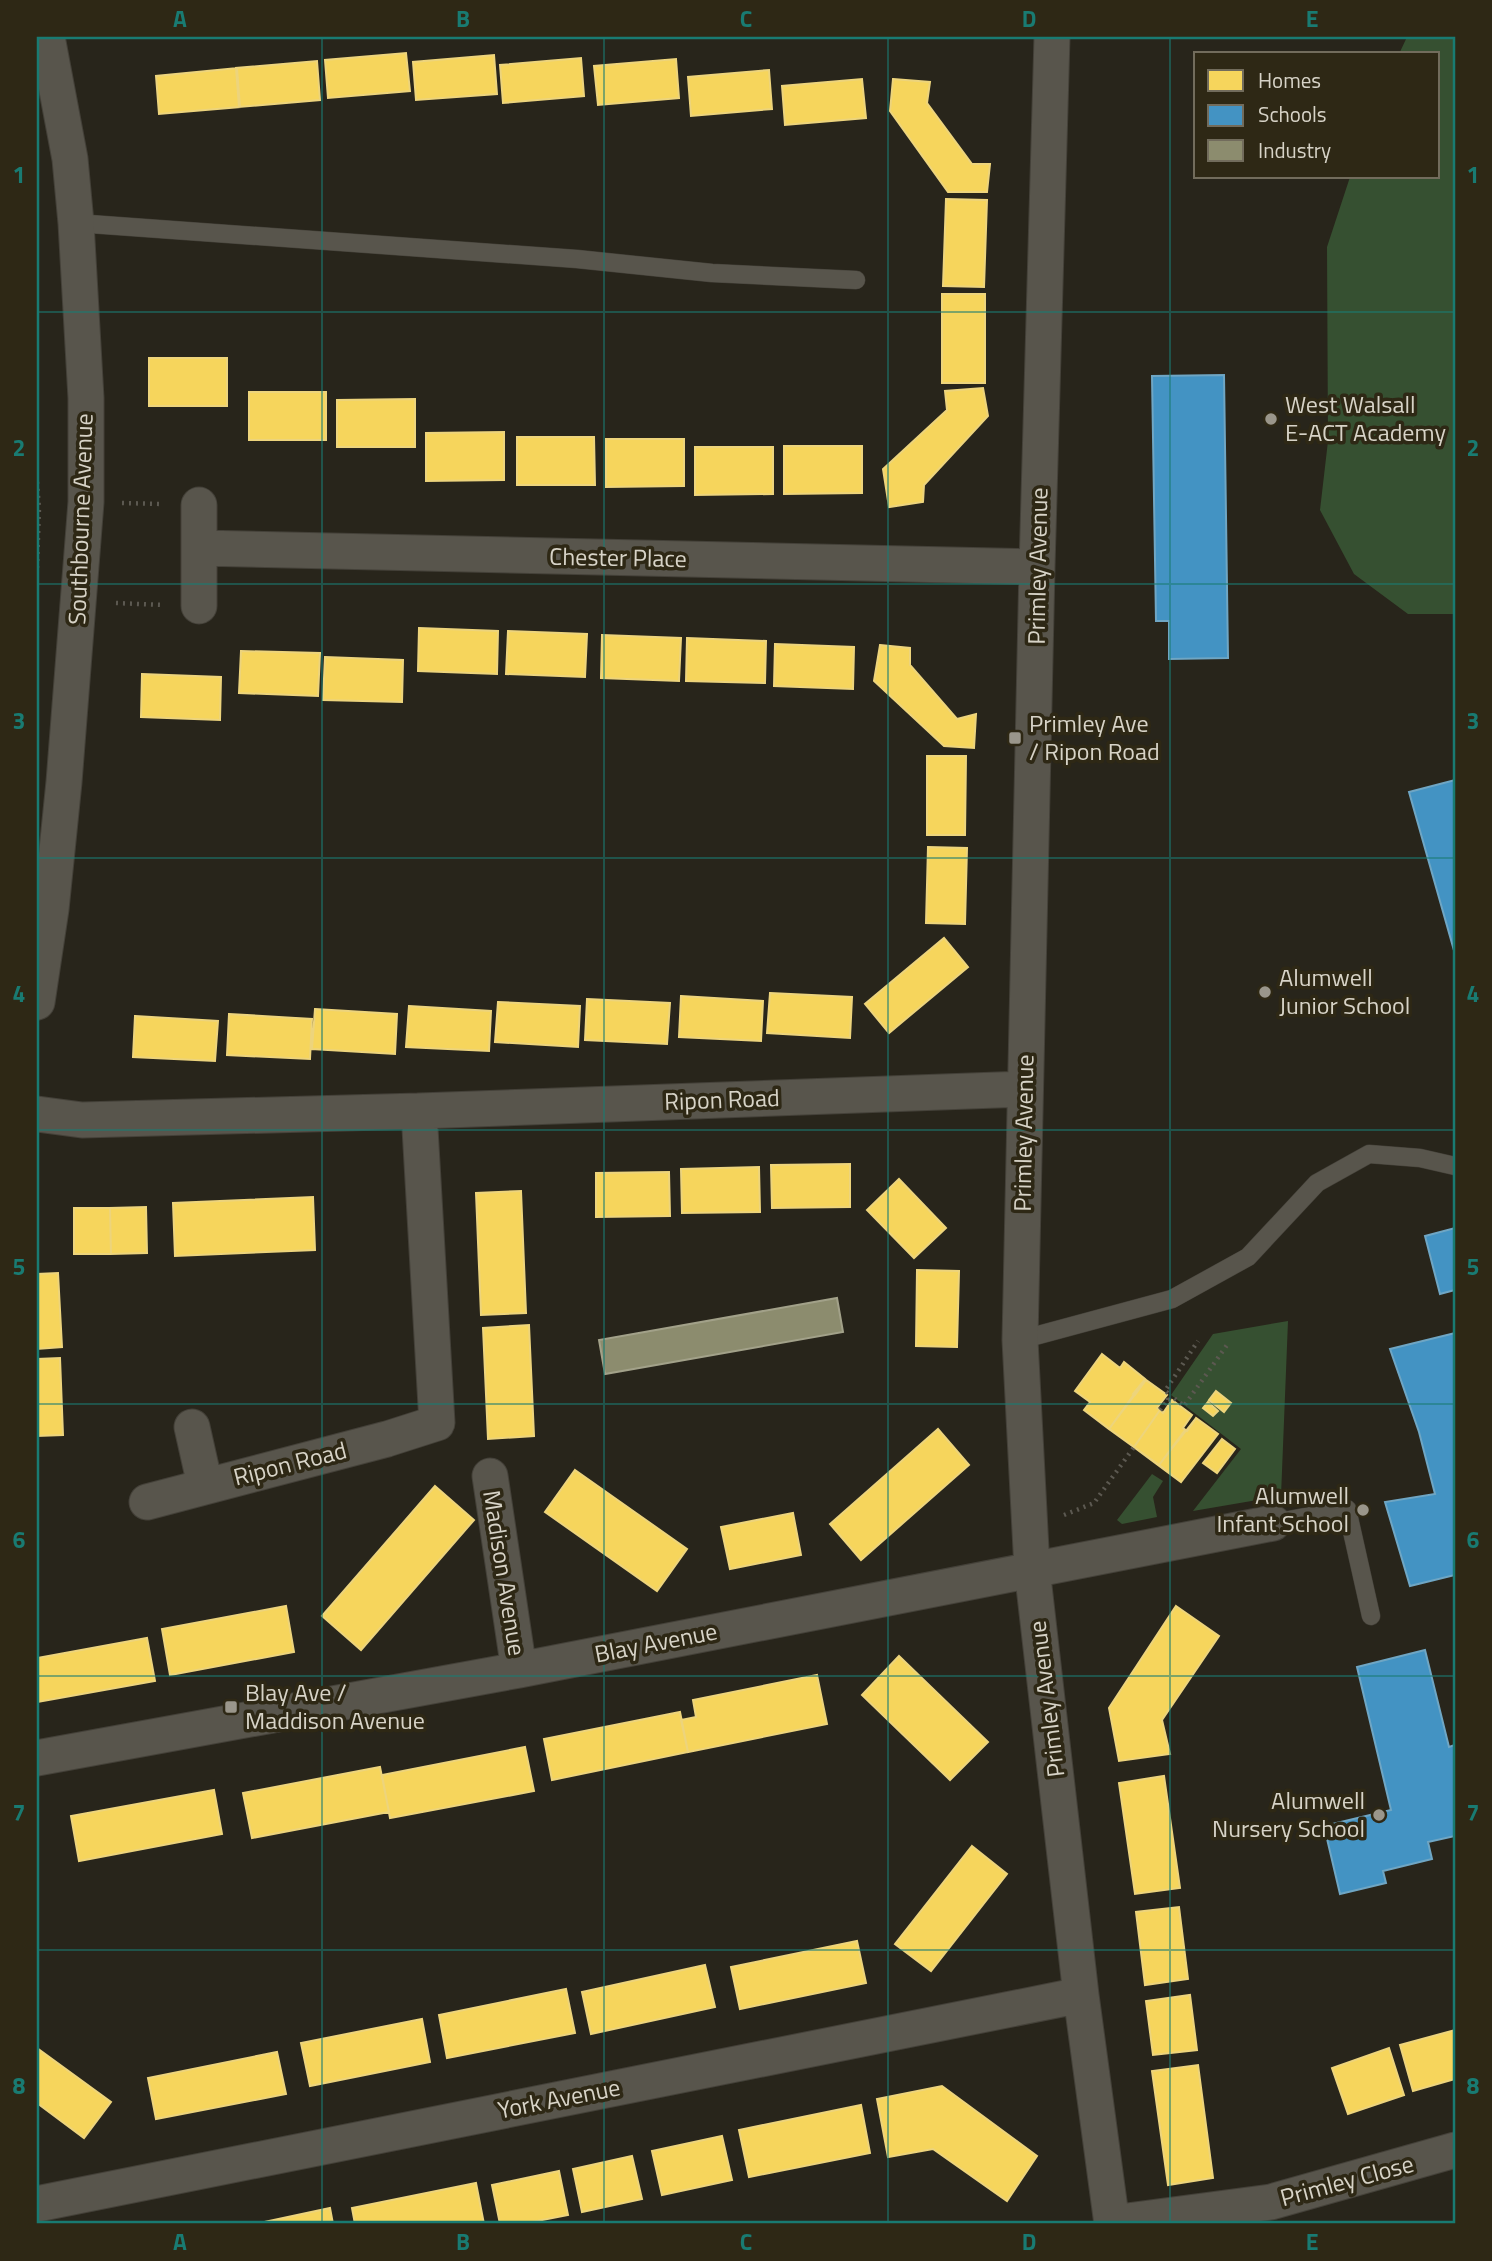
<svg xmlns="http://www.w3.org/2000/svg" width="1492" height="2261" font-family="'Titillium Web',sans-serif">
<rect width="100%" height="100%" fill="#28251b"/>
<path fill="#365031" d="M 1407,37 L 1455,37 L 1455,614 L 1408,614 L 1354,574 L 1320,510 L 1328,441 L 1327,247 L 1350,177 L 1438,177 L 1438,54 L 1399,54 Z
M 1288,1321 L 1281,1496 L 1193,1511 L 1241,1449 L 1171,1395 L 1213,1334 Z
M 1152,1474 L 1163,1481 L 1153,1497 L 1157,1517 L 1122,1524 L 1117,1520 Z"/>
<path fill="#f6d55c" stroke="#edd47c" stroke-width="2" d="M 406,53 L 410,91 L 328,98 L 325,60 Z
M 494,55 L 497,94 L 416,100 L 413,62 Z
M 581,58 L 584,96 L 503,103 L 500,65 Z
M 676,59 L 679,98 L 598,105 L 594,66 Z
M 317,61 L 320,100 L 239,107 L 236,68 Z
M 237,68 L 240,107 L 159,114 L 156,76 Z
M 769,70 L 772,109 L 691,116 L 688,77 Z
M 862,79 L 866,118 L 785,125 L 782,86 Z
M 893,79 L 930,82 L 927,103 L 972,164 L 990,164 L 987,192 L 948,192 L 890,111 Z
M 946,199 L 987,200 L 984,287 L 943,286 Z
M 942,294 L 985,294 L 985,383 L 942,383 Z
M 149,358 L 227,358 L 227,406 L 149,406 Z
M 983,388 L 988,416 L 924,485 L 923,502 L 889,507 L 883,469 L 947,410 L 945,391 Z
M 249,392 L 326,392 L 326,440 L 249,440 Z
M 415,399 L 415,447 L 337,447 L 337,400 Z
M 504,432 L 504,480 L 426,481 L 426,433 Z
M 517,437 L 594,437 L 595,485 L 517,485 Z
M 606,439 L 684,439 L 684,486 L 606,487 Z
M 784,446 L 862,446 L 862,493 L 784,494 Z
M 695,447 L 773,447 L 773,494 L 695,495 Z
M 419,628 L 498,631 L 497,674 L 418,671 Z
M 508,631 L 587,634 L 585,677 L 506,674 Z
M 602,635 L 681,638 L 679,681 L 601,678 Z
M 687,638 L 766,641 L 765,683 L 686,681 Z
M 775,644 L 854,647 L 853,689 L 774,686 Z
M 880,645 L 910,648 L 910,665 L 957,719 L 976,714 L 974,748 L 944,746 L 874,681 Z
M 241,651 L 320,653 L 318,696 L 239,693 Z
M 325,657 L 403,660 L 402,702 L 323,700 Z
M 142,674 L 221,677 L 220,720 L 141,717 Z
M 927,756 L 966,756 L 965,835 L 927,835 Z
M 928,847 L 967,848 L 965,924 L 926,923 Z
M 944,938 L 968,967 L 889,1033 L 865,1004 Z
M 770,993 L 852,997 L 850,1038 L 767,1033 Z
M 681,996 L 763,1001 L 761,1041 L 679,1037 Z
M 587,999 L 670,1003 L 667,1044 L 585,1040 Z
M 498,1002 L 580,1006 L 578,1047 L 495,1042 Z
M 409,1006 L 491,1011 L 489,1051 L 406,1047 Z
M 315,1009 L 397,1014 L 395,1054 L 312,1049 Z
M 229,1014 L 312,1019 L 310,1059 L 227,1055 Z
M 135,1016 L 218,1021 L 215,1061 L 133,1057 Z
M 850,1164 L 850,1207 L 772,1208 L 771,1165 Z
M 759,1167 L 760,1212 L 682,1213 L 681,1169 Z
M 669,1172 L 670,1216 L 596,1217 L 596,1173 Z
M 899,1179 L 946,1228 L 914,1258 L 867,1210 Z
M 521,1191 L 526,1313 L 481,1315 L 476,1193 Z
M 313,1197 L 315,1250 L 175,1256 L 173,1203 Z
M 146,1207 L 147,1253 L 111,1254 L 110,1208 Z
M 74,1208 L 110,1208 L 111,1254 L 74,1254 Z
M 917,1270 L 959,1271 L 957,1347 L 916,1346 Z
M 58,1273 L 62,1347 L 37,1349 L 37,1274 Z
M 529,1325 L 534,1436 L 488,1439 L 483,1328 Z
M 1102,1354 L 1120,1368 L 1124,1362 L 1145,1379 L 1133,1394 L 1135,1395 L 1146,1380 L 1167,1395 L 1157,1408 L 1160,1410 L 1163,1413 L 1172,1400 L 1192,1415 L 1183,1428 L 1187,1431 L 1196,1418 L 1218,1434 L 1181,1482 L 1084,1410 L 1090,1402 L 1075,1391 Z
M 1102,1354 L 1120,1368 L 1124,1362 L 1145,1379 L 1109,1429 L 1084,1410 L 1090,1402 L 1075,1391 Z
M 60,1358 L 63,1435 L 37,1436 L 37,1359 Z
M 1146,1380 L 1167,1395 L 1157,1408 L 1160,1410 L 1134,1447 L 1109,1429 Z
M 1216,1391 L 1231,1403 L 1224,1412 L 1209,1400 Z
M 1172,1400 L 1192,1415 L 1183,1428 L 1185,1430 L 1159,1465 L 1134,1447 L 1160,1410 L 1163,1413 Z
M 1208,1402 L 1218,1411 L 1213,1416 L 1203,1408 Z
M 1196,1418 L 1218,1434 L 1181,1482 L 1159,1465 Z
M 938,1429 L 969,1465 L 861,1560 L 830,1524 Z
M 1222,1439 L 1235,1449 L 1217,1473 L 1203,1463 Z
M 575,1470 L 687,1549 L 657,1591 L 545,1512 Z
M 435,1486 L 474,1520 L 361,1650 L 322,1616 Z
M 793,1513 L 801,1555 L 730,1569 L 721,1527 Z
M 286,1606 L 294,1652 L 170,1675 L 162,1629 Z
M 1176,1606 L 1219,1636 L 1162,1720 L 1170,1754 L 1119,1761 L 1109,1708 Z
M 147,1638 L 155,1681 L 37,1702 L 37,1658 Z
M 899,1656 L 988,1742 L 950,1780 L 862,1695 Z
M 817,1675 L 827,1724 L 688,1752 L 681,1720 L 696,1717 L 693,1700 Z
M 680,1712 L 688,1752 L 552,1780 L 544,1739 Z
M 525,1747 L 534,1791 L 390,1818 L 382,1775 Z
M 380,1767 L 389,1812 L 252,1838 L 243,1793 Z
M 1164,1776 L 1180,1888 L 1135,1894 L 1119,1783 Z
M 214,1790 L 222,1834 L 79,1861 L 71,1816 Z
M 972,1846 L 1007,1874 L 931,1971 L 895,1944 Z
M 1179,1907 L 1188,1979 L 1145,1985 L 1136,1912 Z
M 857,1941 L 866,1983 L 740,2009 L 731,1967 Z
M 705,1965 L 715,2007 L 591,2034 L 582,1992 Z
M 566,1989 L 575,2033 L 447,2058 L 439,2015 Z
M 1190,1995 L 1197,2050 L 1153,2055 L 1146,2001 Z
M 422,2019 L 430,2062 L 310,2086 L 301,2043 Z
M 1455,2030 L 1455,2079 L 1413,2091 L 1400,2045 Z
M 37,2048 L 111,2102 L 84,2138 L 37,2103 Z
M 1389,2048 L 1404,2095 L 1348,2114 L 1332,2068 Z
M 277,2052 L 286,2094 L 156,2119 L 148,2078 Z
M 1198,2065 L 1213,2178 L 1168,2185 L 1152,2071 Z
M 942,2086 L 1037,2156 L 1007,2201 L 933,2149 L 888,2157 L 877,2099 Z
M 861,2105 L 870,2153 L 749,2177 L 739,2130 Z
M 722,2136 L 732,2180 L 662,2195 L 652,2151 Z
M 632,2156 L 642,2199 L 582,2212 L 573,2169 Z
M 559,2171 L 568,2215 L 522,2224 L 500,2224 L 492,2185 Z
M 476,2183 L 484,2224 L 355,2224 L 352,2208 Z
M 330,2208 L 333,2224 L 255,2224 Z"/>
<path fill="#4393c3" stroke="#6fa6c4" stroke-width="2" d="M 1224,375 L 1228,658 L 1169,659 L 1169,621 L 1156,621 L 1152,376 Z
M 1455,780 L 1455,954 L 1409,792 Z
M 1455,1228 L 1455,1290 L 1440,1294 L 1425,1236 Z
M 1455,1333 L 1455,1575 L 1410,1586 L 1385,1502 L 1435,1494 L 1419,1432 L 1390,1349 Z
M 1425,1650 L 1449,1747 L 1455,1745 L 1455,1836 L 1428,1842 L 1432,1859 L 1383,1871 L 1386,1883 L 1340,1894 L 1324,1826 L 1391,1810 L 1357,1667 Z"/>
<path fill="#8c8c6e" stroke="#a2a189" stroke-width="2" d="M 837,1298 L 843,1332 L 605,1374 L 599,1340 Z"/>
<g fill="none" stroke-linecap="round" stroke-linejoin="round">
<defs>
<path id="service" d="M 76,223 L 577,259 L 712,273 L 856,280
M 1020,1340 L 1172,1299 L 1248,1257 L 1317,1183 L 1369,1154 L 1420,1158 L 1455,1166
M 1273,1523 L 1347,1509 L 1371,1616"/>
<path id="minor" d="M 1052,37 L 1037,567 L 1020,1340 L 1032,1569 L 1081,1995 L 1112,2224
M 199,548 L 1037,567
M 199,606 L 199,505
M 37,1002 L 51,909 L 64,782 L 86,502 L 86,398 L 76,223 L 70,159 L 47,37
M 37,1114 L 82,1120 L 419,1111 L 1024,1089
M 192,1427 L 205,1485
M 490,1476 L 519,1670
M 147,1502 L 387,1439 L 437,1423 L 419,1111
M 37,1758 L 519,1670 L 1273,1523
M 37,2204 L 1081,1995
M 1112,2223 L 1271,2202 L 1455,2150"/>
</defs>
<use href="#service" stroke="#444139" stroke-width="19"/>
<use href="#minor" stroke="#444139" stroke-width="37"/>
<path stroke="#5c5951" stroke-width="4.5" stroke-dasharray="2 5" stroke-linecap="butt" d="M 37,482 L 39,508 L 37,568
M 122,503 L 162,504
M 116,603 L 163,605
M 1168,1400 L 1174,1398 L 1184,1406 L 1227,1345
M 1168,1400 L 1168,1393 L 1165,1391 L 1198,1341
M 1160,1410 L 1168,1400
M 1064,1515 L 1094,1503 L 1134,1447"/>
<use href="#service" stroke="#58554c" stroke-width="18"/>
<use href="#minor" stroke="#58554c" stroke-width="35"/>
</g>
<path fill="none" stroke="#197b72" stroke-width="2" stroke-opacity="0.55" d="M 322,37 L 322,2224M 604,37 L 604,2224M 888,37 L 888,2224M 1170,37 L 1170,2224M 37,312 L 1455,312M 37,584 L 1455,584M 37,858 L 1455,858M 37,1130 L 1455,1130M 37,1404 L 1455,1404M 37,1676 L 1455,1676M 37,1950 L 1455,1950"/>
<g fill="#9a968b" stroke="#2e2815" stroke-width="2.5">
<circle cx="1271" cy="419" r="7"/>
<rect x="1008" y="731" width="14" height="14" rx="3.5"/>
<circle cx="1265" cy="992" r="7"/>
<circle cx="1363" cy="1510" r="7"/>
<rect x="224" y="1700" width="14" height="14" rx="3.5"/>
<circle cx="1379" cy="1815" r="7"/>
</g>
<g text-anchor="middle" stroke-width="7" stroke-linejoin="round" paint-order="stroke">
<g font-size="24" fill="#d7d3c7" stroke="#2e2815" text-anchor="start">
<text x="1285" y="413">West Walsall<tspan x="1285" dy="28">E-ACT Academy</tspan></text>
<text x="1029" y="732">Primley Ave<tspan x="1029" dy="28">/ Ripon Road</tspan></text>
<text x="1279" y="986">Alumwell<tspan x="1279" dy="28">Junior School</tspan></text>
<text x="1349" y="1504" text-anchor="end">Alumwell<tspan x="1349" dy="28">Infant School</tspan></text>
<text x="245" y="1701">Blay Ave /<tspan x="245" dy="28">Maddison Avenue</tspan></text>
<text x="1365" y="1809" text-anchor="end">Alumwell<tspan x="1365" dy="28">Nursery School</tspan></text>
</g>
<g font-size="24" fill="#d7d3c7" stroke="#2e2815">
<text transform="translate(81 519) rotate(-88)" y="8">Southbourne Avenue</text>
<text transform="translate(618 558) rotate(1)" y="8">Chester Place</text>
<text transform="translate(1038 566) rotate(-89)" y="8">Primley Avenue</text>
<text transform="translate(722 1100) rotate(-2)" y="8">Ripon Road</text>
<text transform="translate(1024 1133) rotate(-89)" y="8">Primley Avenue</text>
<text transform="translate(290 1464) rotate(-14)" y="8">Ripon Road</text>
<text transform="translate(504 1573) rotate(81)" y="8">Madison Avenue</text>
<text transform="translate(656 1643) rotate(-11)" y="8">Blay Avenue</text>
<text transform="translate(1047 1699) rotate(-97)" y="8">Primley Avenue</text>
<text transform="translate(559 2099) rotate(-11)" y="8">York Avenue</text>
<text transform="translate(1347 2181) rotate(-15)" y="8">Primley Close</text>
</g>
</g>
<rect width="1492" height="2261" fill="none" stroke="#2e2815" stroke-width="77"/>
<rect x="1194" y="52" width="245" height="126" fill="#2e2815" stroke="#726c5c" stroke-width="2"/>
<rect x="1208" y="70" width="35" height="21" fill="#f6d55c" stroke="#726c5c" stroke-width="2"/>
<text x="1258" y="88" font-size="21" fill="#d7d3c7">Homes</text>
<rect x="1208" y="105" width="35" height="21" fill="#4393c3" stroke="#726c5c" stroke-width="2"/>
<text x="1258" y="122" font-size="21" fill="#d7d3c7">Schools</text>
<rect x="1208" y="140" width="35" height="21" fill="#8c8c6e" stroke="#726c5c" stroke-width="2"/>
<text x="1258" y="158" font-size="21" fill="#d7d3c7">Industry</text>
<rect x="38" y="38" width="1416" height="2184" fill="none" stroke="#197b72" stroke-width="2.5"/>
<g font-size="23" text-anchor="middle" font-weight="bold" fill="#197b72">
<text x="180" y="27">A</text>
<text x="463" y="27">B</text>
<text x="746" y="27">C</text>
<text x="1029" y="27">D</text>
<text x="1312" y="27">E</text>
<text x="19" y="183">1</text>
<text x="1473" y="183">1</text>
<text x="19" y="456">2</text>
<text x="1473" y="456">2</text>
<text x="19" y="729">3</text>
<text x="1473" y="729">3</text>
<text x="19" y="1002">4</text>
<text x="1473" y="1002">4</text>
<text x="19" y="1275">5</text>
<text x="1473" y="1275">5</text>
<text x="19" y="1548">6</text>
<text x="1473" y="1548">6</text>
<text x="19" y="1821">7</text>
<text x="1473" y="1821">7</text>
<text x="19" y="2094">8</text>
<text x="1473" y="2094">8</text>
<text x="180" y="2250">A</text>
<text x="463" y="2250">B</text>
<text x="746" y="2250">C</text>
<text x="1029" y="2250">D</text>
<text x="1312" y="2250">E</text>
</g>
</svg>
